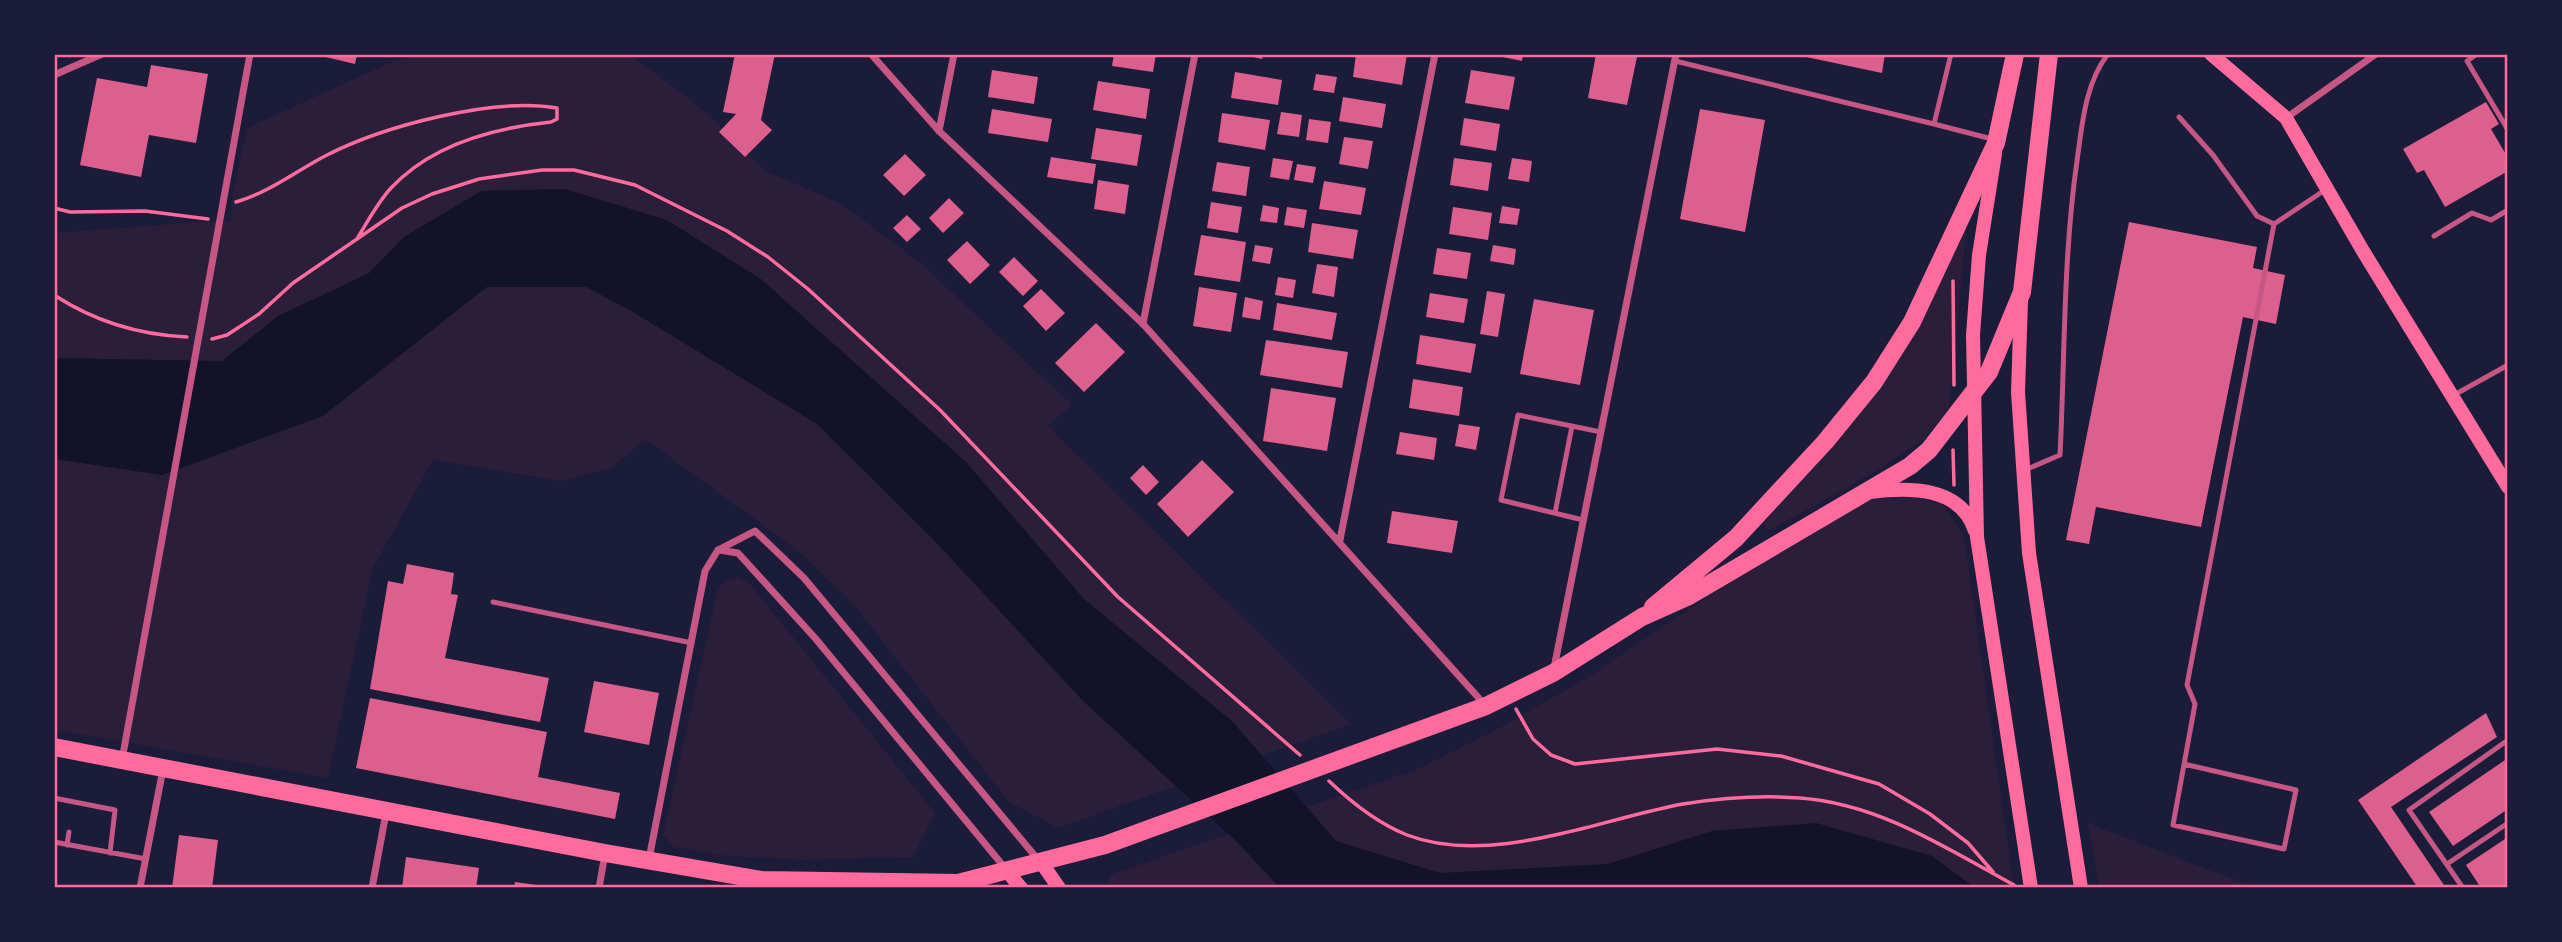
<svg xmlns="http://www.w3.org/2000/svg" width="2562" height="942" font-family="'Golos Text',sans-serif">
<rect width="100%" height="100%" fill="#1b1b3a"/>
<path fill="#2a1e3b" d="M 417,54 L 630,54 L 701,108 L 766,171 L 840,203 L 921,263 L 1072,405 L 1048,426 L 1351,724 L 1058,828 L 1009,802 L 853,604 L 796,549 L 645,439 L 613,467 L 561,481 L 433,460 L 373,568 L 328,778 L 54,730 L 54,233 L 198,222 L 231,222 L 232,196 L 247,128 L 389,63 Z
M 1967,224 L 1949,408 L 1926,437 L 1878,470 L 1768,531 L 1763,523 L 1824,457 L 1897,357 Z
M 1913,495 L 1944,506 L 1964,536 L 2014,888 L 1107,888 L 1109,875 L 1417,769 L 1501,727 L 1590,676 L 1719,589 L 1824,524 L 1877,497 Z
M 739,578 L 751,585 L 935,813 L 913,857 L 803,860 L 727,856 L 673,847 L 663,835 L 717,592 L 725,580 Z
M 2088,823 L 2098,827 L 2256,888 L 2099,888 Z"/>
<path fill="#12122b" d="M 565,189 L 667,220 L 761,279 L 966,462 L 1084,599 L 1232,721 L 1336,841 L 1440,873 L 1608,864 L 1712,831 L 1816,823 L 1932,856 L 1975,888 L 1280,888 L 1237,842 L 1083,701 L 933,539 L 817,424 L 633,312 L 586,287 L 487,287 L 323,416 L 162,475 L 54,459 L 54,358 L 222,361 L 278,316 L 369,273 L 404,237 L 481,191 Z"/>
<path fill="#dd5f8e" d="M 313,54 L 357,54 L 355,64 Z
M 735,54 L 775,54 L 761,120 L 772,130 L 745,157 L 719,132 L 736,114 L 723,112 Z
M 1114,54 L 1156,54 L 1153,72 L 1112,66 Z
M 1240,54 L 1263,54 L 1262,59 Z
M 1356,54 L 1407,54 L 1402,85 L 1353,77 Z
M 1488,54 L 1523,54 L 1522,61 Z
M 1596,54 L 1637,57 L 1627,105 L 1588,98 Z
M 1792,54 L 1885,54 L 1882,73 Z
M 151,65 L 208,74 L 196,143 L 149,135 L 141,177 L 80,165 L 97,78 L 147,87 Z
M 992,70 L 1038,77 L 1034,104 L 988,97 Z
M 1471,70 L 1515,77 L 1509,110 L 1465,103 Z
M 1235,72 L 1282,80 L 1278,105 L 1231,98 Z
M 1316,74 L 1337,77 L 1334,93 L 1313,90 Z
M 1098,81 L 1150,89 L 1146,119 L 1093,110 Z
M 1343,97 L 1386,104 L 1382,128 L 1339,121 Z
M 2486,102 L 2499,124 L 2491,129 L 2508,158 L 2508,171 L 2445,207 L 2424,170 L 2417,173 L 2403,149 Z
M 992,109 L 1052,119 L 1048,142 L 988,133 Z
M 1700,109 L 1765,120 L 1745,232 L 1680,219 Z
M 1281,112 L 1302,115 L 1299,137 L 1277,134 Z
M 1222,113 L 1270,120 L 1265,150 L 1218,142 Z
M 1464,118 L 1500,124 L 1496,151 L 1460,145 Z
M 1309,119 L 1331,122 L 1328,143 L 1306,140 Z
M 1096,128 L 1142,135 L 1137,166 L 1091,159 Z
M 1344,137 L 1373,141 L 1368,169 L 1339,164 Z
M 905,154 L 926,175 L 904,196 L 883,175 Z
M 1051,157 L 1096,164 L 1093,184 L 1047,177 Z
M 1273,158 L 1293,161 L 1289,180 L 1270,177 Z
M 1454,158 L 1492,163 L 1488,191 L 1450,185 Z
M 1512,158 L 1532,161 L 1529,182 L 1508,179 Z
M 1217,162 L 1250,167 L 1246,196 L 1212,191 Z
M 1297,164 L 1316,167 L 1313,183 L 1294,180 Z
M 1098,180 L 1129,185 L 1125,214 L 1094,209 Z
M 1324,181 L 1366,188 L 1361,215 L 1319,209 Z
M 949,198 L 964,213 L 943,233 L 929,218 Z
M 1211,202 L 1242,207 L 1238,233 L 1207,228 Z
M 1263,205 L 1279,208 L 1277,223 L 1260,221 Z
M 1502,206 L 1520,209 L 1517,225 L 1499,223 Z
M 1287,207 L 1307,210 L 1304,228 L 1284,225 Z
M 1453,207 L 1492,213 L 1488,240 L 1449,234 Z
M 907,215 L 921,229 L 907,242 L 893,228 Z
M 2129,222 L 2257,247 L 2253,268 L 2285,275 L 2276,324 L 2243,317 L 2201,527 L 2096,507 L 2089,544 L 2066,540 Z
M 1312,223 L 1358,230 L 1353,259 L 1308,252 Z
M 1201,235 L 1246,242 L 1240,282 L 1194,275 Z
M 967,241 L 990,265 L 970,284 L 947,260 Z
M 1255,245 L 1273,248 L 1270,264 L 1252,261 Z
M 1493,245 L 1516,249 L 1514,265 L 1490,261 Z
M 1437,248 L 1471,253 L 1467,279 L 1433,274 Z
M 1014,257 L 1038,281 L 1023,296 L 999,272 Z
M 1317,264 L 1338,267 L 1334,297 L 1312,293 Z
M 1278,277 L 1296,280 L 1293,298 L 1275,295 Z
M 1199,287 L 1237,293 L 1231,332 L 1193,326 Z
M 1041,289 L 1065,313 L 1046,331 L 1023,306 Z
M 1487,291 L 1505,294 L 1498,337 L 1480,334 Z
M 1430,293 L 1468,299 L 1464,323 L 1426,317 Z
M 1245,297 L 1263,301 L 1260,320 L 1242,317 Z
M 1534,299 L 1594,310 L 1580,385 L 1520,374 Z
M 1277,303 L 1337,313 L 1332,340 L 1273,330 Z
M 1096,323 L 1125,352 L 1084,392 L 1055,363 Z
M 1420,335 L 1476,344 L 1471,373 L 1416,364 Z
M 1266,340 L 1348,352 L 1342,388 L 1260,375 Z
M 1413,379 L 1463,387 L 1459,416 L 1409,408 Z
M 1271,388 L 1336,398 L 1327,451 L 1263,441 Z
M 1459,424 L 1480,427 L 1476,450 L 1455,446 Z
M 1400,432 L 1437,438 L 1434,460 L 1396,454 Z
M 1202,460 L 1234,492 L 1188,537 L 1157,504 Z
M 1143,465 L 1159,482 L 1146,495 L 1130,478 Z
M 1392,511 L 1458,521 L 1452,553 L 1387,543 Z
M 407,564 L 454,573 L 451,594 L 458,595 L 445,658 L 549,678 L 540,722 L 370,689 L 388,581 L 403,584 Z
M 594,681 L 659,693 L 649,745 L 584,732 Z
M 370,698 L 547,732 L 538,777 L 620,793 L 615,819 L 356,768 Z
M 2486,713 L 2497,737 L 2391,807 L 2446,888 L 2418,888 L 2358,800 Z
M 2508,758 L 2508,809 L 2453,846 L 2429,812 Z
M 179,835 L 218,840 L 212,888 L 172,888 Z
M 2508,837 L 2508,888 L 2481,888 L 2466,865 Z
M 406,857 L 479,868 L 476,888 L 402,888 Z
M 515,882 L 544,886 L 544,888 L 514,888 Z"/>
<g fill="none" stroke-linecap="round" stroke-linejoin="round">
<path stroke="#ff6b9d" stroke-width="3.5" d="M 236,202 C 270,192 296,171 327,155 C 384,126 493,97 557,108 L 557,119 L 551,122 C 493,128 432,144 391,188 C 378,202 368,221 358,237
M 54,208 L 70,212 L 145,211 L 208,219
M 1953,281 L 1954,385
M 54,295 C 94,321 140,335 187,337
M 212,339 L 227,335 L 259,314 L 293,283 L 357,239 L 402,208 L 432,194 L 479,179 L 542,170 L 574,170 L 635,185 L 727,231 L 768,257 L 808,289 L 940,410 L 1118,597 L 1300,755
M 1953,450 L 1954,485
M 1516,709 L 1533,739 L 1551,755 L 1575,764 L 1717,749 L 1781,756 L 1879,784 L 1930,814 L 1968,843 L 1993,872
M 1329,781 C 1352,803 1377,823 1407,835 C 1491,867 1600,819 1683,804 C 1721,798 1762,795 1800,798 C 1880,804 1946,848 2014,885"/>
<path stroke="#c65784" stroke-width="5" d="M 2477,54 L 2467,61 L 2508,130
M 1675,61 L 1934,124 L 1951,54
M 2179,117 L 2213,155 L 2257,216 L 2274,224
M 1934,124 L 1992,139
M 2434,236 L 2472,213 L 2491,220 L 2508,210
M 2454,395 L 2508,365
M 2025,470 L 2060,455 C 2065,356 2063,259 2077,161 C 2082,126 2085,83 2108,54
M 1555,513 L 1572,426
M 1583,520 L 1501,500 L 1518,415 L 1601,432
M 493,602 L 692,643
M 2184,764 L 2296,790 L 2284,849 L 2173,825 L 2195,704 L 2187,685 L 2274,224 L 2325,190
M 54,798 L 115,810 L 110,853
M 54,842 L 146,859
M 67,845 L 69,832
M 2447,864 L 2508,823
M 2463,888 L 2409,810 L 2508,740"/>
<path stroke="#c65784" stroke-width="7" d="M 871,54 L 939,131 L 1143,324 L 1485,705
M 54,75 L 102,54
M 2286,118 L 2376,54
M 939,131 L 954,54
M 1143,324 L 1195,54
M 1340,540 L 1435,54
M 718,550 L 755,531 L 804,578 L 1040,862
M 719,550 L 738,553 L 815,638 L 1005,868
M 1554,668 L 1676,54
M 122,760 L 250,54
M 649,859 L 705,571 L 718,550
M 140,888 L 163,769
M 372,888 L 386,813
M 599,888 L 605,854"/>
<path stroke="#ff6b9d" stroke-width="14" d="M 2211,54 L 2286,118 L 2363,251 L 2508,487
M 1995,154 L 1979,255 L 1973,335 L 1977,537 L 2031,888
M 2021,301 L 2018,392 L 2029,553 L 2081,888
M 1870,492 C 1908,487 1961,486 1975,531
M 1041,862 L 1059,888
M 1007,871 L 1021,888"/>
<path stroke="#ff6b9d" stroke-width="18" d="M 1653,607 L 1736,538 L 1825,442 L 1874,382 L 1912,322 L 1996,143 L 2015,54
M 54,747 L 605,853 L 762,880 L 958,883 L 1105,845 L 1486,706 L 1553,673 L 1642,617 L 1689,596 L 1910,466 L 1929,450 L 1989,372 L 2022,292 L 2049,54"/>
</g>
<rect width="2562" height="942" fill="none" stroke="#1b1b3a" stroke-width="112"/>
<rect x="56" y="56" width="2450" height="830" fill="none" stroke="#ff6b9d" stroke-width="2.5"/>
</svg>
